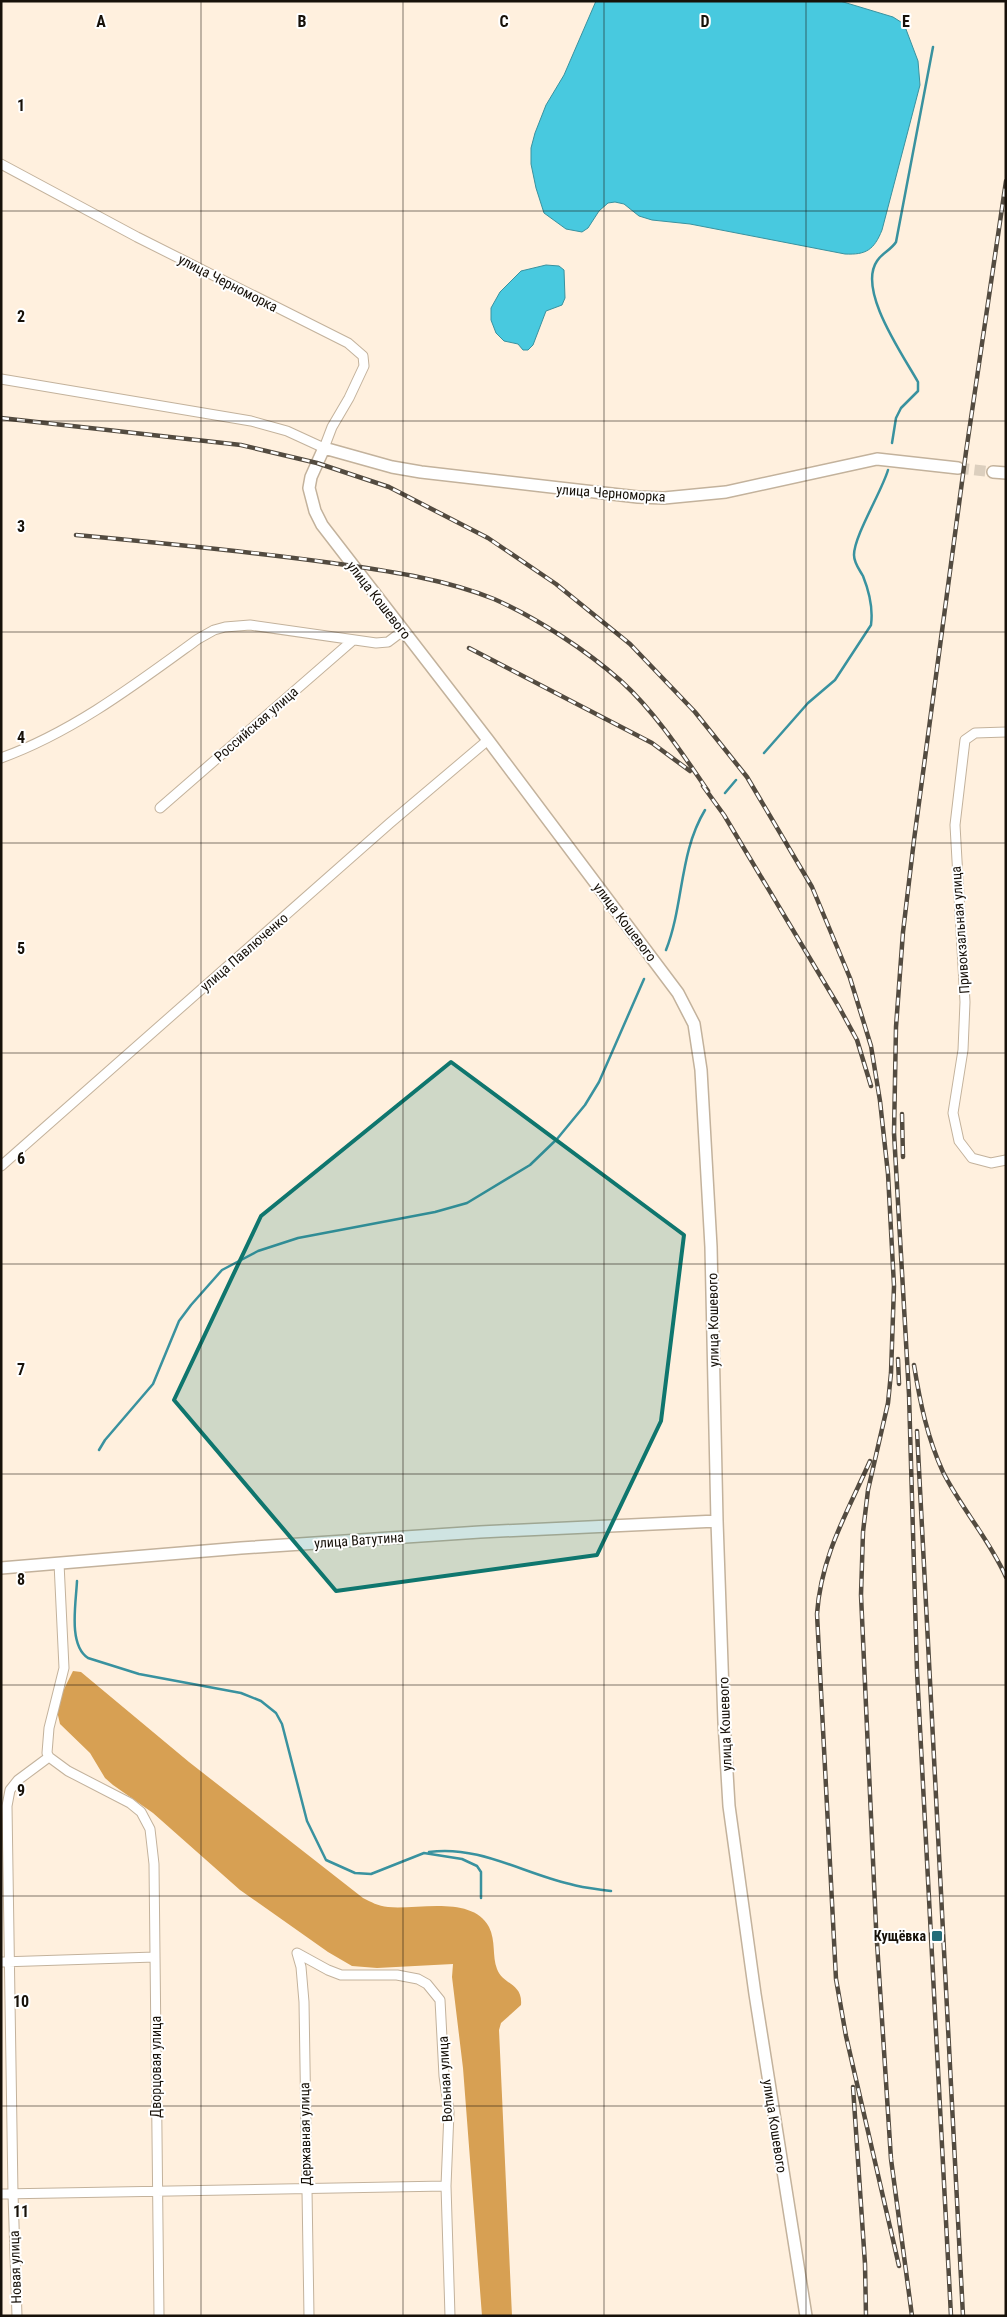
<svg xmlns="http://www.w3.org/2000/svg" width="1007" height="2317" font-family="'Roboto Condensed',sans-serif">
<rect width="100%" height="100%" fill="#fff0de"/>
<path fill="#d7a053" d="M 73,1671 L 81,1672 L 189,1762 L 363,1898 C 371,1902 378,1906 388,1907 C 417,1910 472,1895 489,1927 C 496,1941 492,1956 497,1969 C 503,1985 523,1983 521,2005 L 501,2023 L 499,2030 L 512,2316 L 482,2316 L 463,2068 L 452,1977 L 453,1964 L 377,1968 L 352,1966 L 328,1952 L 240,1890 L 153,1813 L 113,1785 L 105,1778 L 90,1753 L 60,1724 L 57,1711 L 63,1691 Z"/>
<path fill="#48c9df" stroke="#39929f" d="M 596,1 L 840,1 L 893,17 L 904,24 L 918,61 L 920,85 L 882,230 C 874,250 866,255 845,254 L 690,224 L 652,220 L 639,216 L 624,204 L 615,202 L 608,203 L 599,211 L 588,228 L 582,232 L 566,229 L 544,213 L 536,188 L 531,164 L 531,148 L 535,133 L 546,105 L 564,75 Z
M 546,265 L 559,266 L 564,270 L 565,298 L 562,305 L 546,311 L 533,345 L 528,350 L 523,350 L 518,344 L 504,341 L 496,333 L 491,320 L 491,308 L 500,292 L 521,271 Z"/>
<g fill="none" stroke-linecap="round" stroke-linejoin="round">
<path stroke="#39929f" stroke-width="2.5" d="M 892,443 L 896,418 L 901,408 L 918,391 L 918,382 C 903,355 857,290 877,261 C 882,253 891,250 896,242 L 933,47
M 764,753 L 808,703 L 835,680 L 871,625 C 873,610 869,591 863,576 C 859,569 854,563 854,555 C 854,536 882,491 888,470
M 725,793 L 736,780
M 666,950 C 684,904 679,853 705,810
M 99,1450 L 105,1440 L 153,1384 L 179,1321 L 191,1305 L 222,1270 L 258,1251 L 298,1238 L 435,1212 L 467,1203 L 530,1165 L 557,1139 L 585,1105 L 599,1082 L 644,979
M 77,1581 C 76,1603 68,1645 88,1658 L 139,1674 L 241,1693 L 261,1701 L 276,1713 L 282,1724 L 307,1821 L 326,1860 L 355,1873 L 371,1874 L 424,1853 L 462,1859 L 477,1866 L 481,1872 L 481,1898
M 429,1852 C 479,1845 522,1873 570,1884 C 583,1888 597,1889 611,1891"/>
<path stroke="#dccfbe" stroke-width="11" stroke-dasharray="11 5.5" stroke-linecap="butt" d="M 958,468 L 993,472"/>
<defs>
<path id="street" d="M 1,164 L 137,237 L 348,343 L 363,356 L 364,366 L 349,398 L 332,427 L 324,448 L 287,431 L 251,421 L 1,379
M 1006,732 L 975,733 L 965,740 L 955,825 L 965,1002 L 963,1050 L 953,1113 L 959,1141 L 972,1158 L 991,1163 L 1006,1160
M 1,758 C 73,732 136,684 198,639 L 214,630 L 225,627 L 250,625 L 376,643 L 388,642 L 404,630
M 160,808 L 352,641
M 1,1166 L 390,823 L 488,740
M 59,1563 L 64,1668 L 49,1728 L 47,1753 L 49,1757 L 68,1771 L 130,1803 L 141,1812 L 150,1829 L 154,1864 L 159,2316
M 297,1953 L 328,1970 L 341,1975 L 397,1975 L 418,1979 L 427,1984 L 440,2000 L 444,2076 L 449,2112 L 446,2186 L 450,2316
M 297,1953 L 301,1967 L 304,2002 L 309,2316
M 1,1962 L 155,1957
M 1,2194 L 446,2186
M 17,2316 L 13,2194 L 7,1806 L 10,1790 L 18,1780 L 49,1757"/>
<path id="secondary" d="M 993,472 L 1006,473
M 1,1568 L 241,1548 L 480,1532 L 717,1521
M 806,2316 L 755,1994 L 729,1806 L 724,1722 L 717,1521 L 711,1247 L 701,1070 L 694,1024 L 678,993 L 488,740 L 322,525 L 315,511 L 309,488 L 311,477 L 324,448 L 392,467 L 421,472 L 638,497 L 664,498 L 726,492 L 877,459 L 958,468"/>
</defs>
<use href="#street" stroke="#c3b29c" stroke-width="11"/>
<use href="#secondary" stroke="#c3b29c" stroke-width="14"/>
<use href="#street" stroke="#fff" stroke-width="9"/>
<use href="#secondary" stroke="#fff" stroke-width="11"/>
<defs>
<path id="rail" d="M 1,418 L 241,445 L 317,463 L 389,487 L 488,538 L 556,584 L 630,644 L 695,712 L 747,777 L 812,887 L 850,978 L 871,1046 L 880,1101 L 888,1174 L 894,1286 L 891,1373 L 888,1403 L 868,1490 L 863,1532 L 861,1595 L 876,1927 L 891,2159 L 912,2316
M 76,535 C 161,543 247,551 332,563 C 387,571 442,578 494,599 C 537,618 586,650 621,681 C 655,712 682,753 708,791
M 469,648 L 652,743 L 690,771
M 703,786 L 724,815 L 839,1007 L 857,1040 L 871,1086
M 902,1114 L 903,1157
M 898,1359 L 899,1384
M 914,1365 C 920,1402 927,1437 943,1472 C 961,1508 989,1539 1006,1577
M 917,1431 L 963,2316
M 870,1461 C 847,1513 821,1556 817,1614 L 836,1979 L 846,2036 L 899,2266
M 853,2087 L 865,2264 L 866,2316
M 951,2316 L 917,1671 L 909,1394 L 894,1133 L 896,1027 L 903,932 L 914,840 L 966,452 L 1006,181"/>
</defs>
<use href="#rail" stroke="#534b40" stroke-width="4.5"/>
<use href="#rail" stroke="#fff" stroke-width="2.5" stroke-dasharray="8" stroke-linecap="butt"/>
</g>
<path fill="#0f766e" fill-opacity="0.2" stroke="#0f766e" stroke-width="4" stroke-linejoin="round" d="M 451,1062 L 684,1235 L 661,1421 L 597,1555 L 336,1591 L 174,1400 L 261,1216 Z"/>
<path fill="none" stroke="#171109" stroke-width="1" stroke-opacity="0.55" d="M 201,1 L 201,2316M 403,1 L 403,2316M 604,1 L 604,2316M 806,1 L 806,2316M 1,211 L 1006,211M 1,421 L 1006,421M 1,632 L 1006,632M 1,843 L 1006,843M 1,1053 L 1006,1053M 1,1264 L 1006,1264M 1,1474 L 1006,1474M 1,1685 L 1006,1685M 1,1896 L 1006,1896M 1,2106 L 1006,2106"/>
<rect fill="#256d7a" stroke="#fff" stroke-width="2" x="931" y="1930" width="12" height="12" rx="2.5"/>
<g text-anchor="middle" stroke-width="4" stroke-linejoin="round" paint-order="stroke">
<g font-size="14" fill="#171109" stroke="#fff">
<text transform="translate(228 283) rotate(27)" y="5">улица Черноморка</text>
<text transform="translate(611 493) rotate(4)" y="5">улица Черноморка</text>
<text transform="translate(379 600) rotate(52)" y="5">улица Кошевого</text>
<text transform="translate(256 724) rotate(-41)" y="5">Российская улица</text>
<text transform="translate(625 922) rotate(53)" y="5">улица Кошевого</text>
<text transform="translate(960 930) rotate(-94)" y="5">Привокзальная улица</text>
<text transform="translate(244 952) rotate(-41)" y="5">улица Павлюченко</text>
<text transform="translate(713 1320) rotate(-91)" y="5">улица Кошевого</text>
<text transform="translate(359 1540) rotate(-4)" y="5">улица Ватутина</text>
<text transform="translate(725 1724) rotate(-92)" y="5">улица Кошевого</text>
<text transform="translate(156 2067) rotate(-90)" y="5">Дворцовая улица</text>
<text transform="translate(445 2079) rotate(-93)" y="5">Вольная улица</text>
<text transform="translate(775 2126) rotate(81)" y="5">улица Кошевого</text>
<text transform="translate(305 2134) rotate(-91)" y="5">Державная улица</text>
<text transform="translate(15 2267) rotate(-92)" y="5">Новая улица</text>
</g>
<g font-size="14" font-weight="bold" fill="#171109" stroke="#fff" text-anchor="end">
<text x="926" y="1941">Кущёвка</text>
</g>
</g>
<g font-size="16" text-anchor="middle" font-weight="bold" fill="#171109" stroke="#fff" stroke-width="4" stroke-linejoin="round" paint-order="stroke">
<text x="101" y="27">A</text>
<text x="302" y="27">B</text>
<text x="504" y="27">C</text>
<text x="705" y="27">D</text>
<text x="906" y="27">E</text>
<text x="21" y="111">1</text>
<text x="21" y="322">2</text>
<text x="21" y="532">3</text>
<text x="21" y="743">4</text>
<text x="21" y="954">5</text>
<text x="21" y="1164">6</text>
<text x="21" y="1375">7</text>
<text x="21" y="1585">8</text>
<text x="21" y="1796">9</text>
<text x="21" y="2007">10</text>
<text x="21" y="2217">11</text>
</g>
<rect width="1007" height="2317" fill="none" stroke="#171109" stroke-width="5"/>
</svg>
